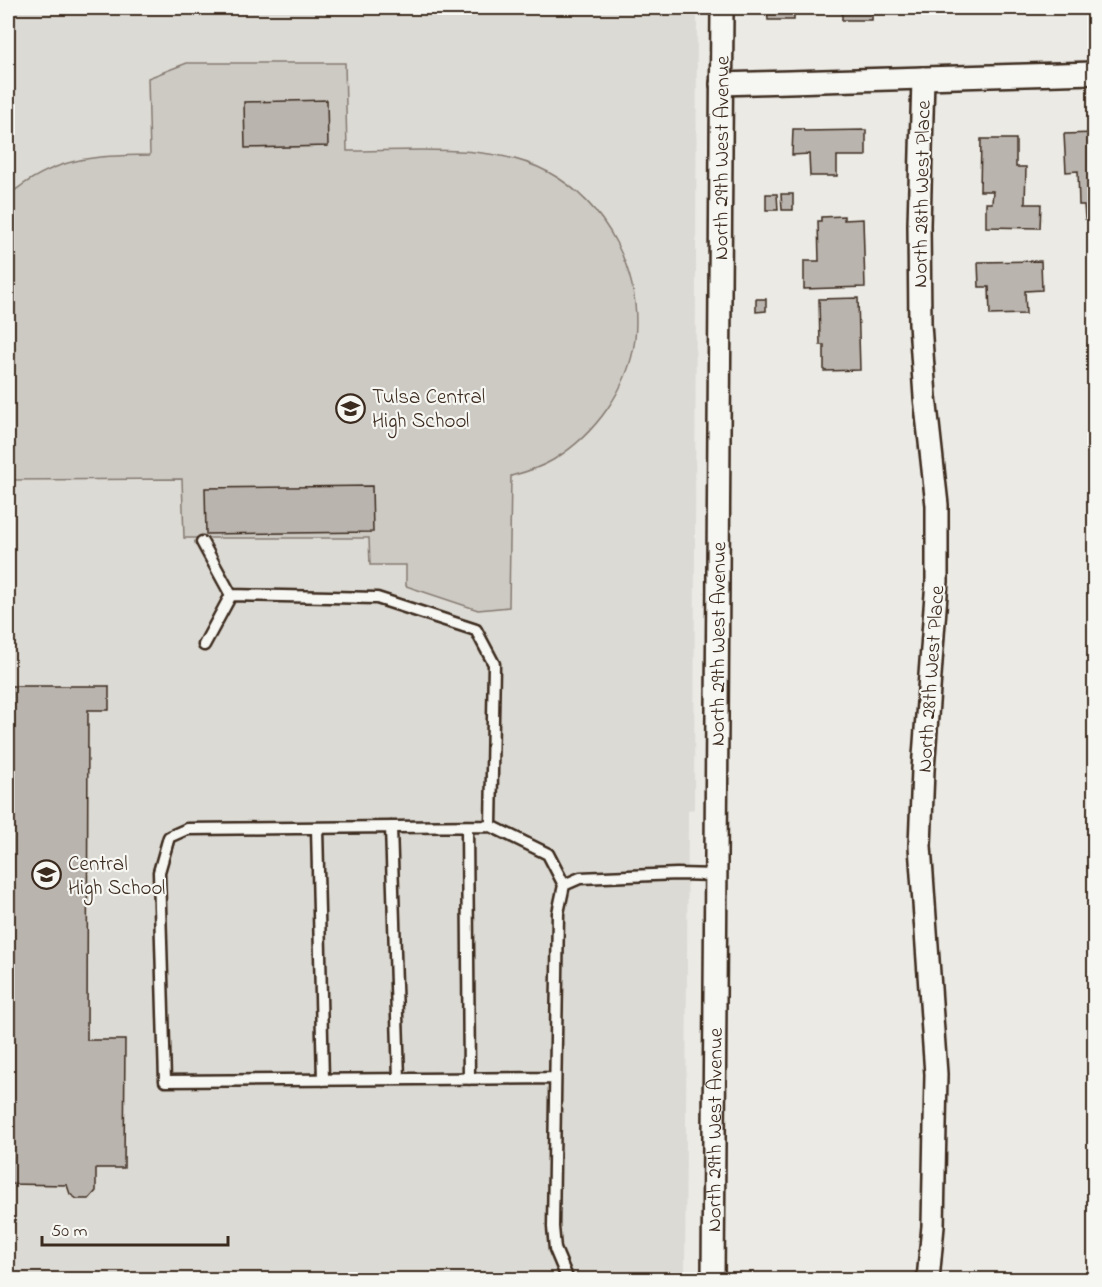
<svg xmlns="http://www.w3.org/2000/svg" width="1102" height="1287" font-family="'Indie Flower',sans-serif">
<rect width="100%" height="100%" fill="#ebeae5"/>
<filter id="ink" filterUnits="userSpaceOnUse"><feTurbulence type="fractalNoise" baseFrequency=".0167" numOctaves="2"/><feDisplacementMap in="SourceGraphic" scale="12" xChannelSelector="R" yChannelSelector="G"/><feConvolveMatrix kernelMatrix="1 2 1 2 8 2 1 2 1" color-interpolation-filters="sRGB"/></filter>
<g filter="url(#ink)">
<path fill="#dcdad4" d="M 8,8 L 697,8 L 694,809 L 688,810 L 685,1279 L 8,1279 Z"/>
<path fill="#cdcac4" stroke="#847a71" stroke-width="1.5" d="M 187,63 L 345,63 L 347,151 C 409,151 493,142 548,172 C 607,204 642,273 635,339 C 629,388 595,435 553,460 C 540,468 526,472 511,476 L 509,607 L 478,610 L 406,586 L 406,565 L 370,565 L 369,538 L 184,538 L 182,479 L 8,480 L 8,196 C 54,157 92,156 150,155 L 148,78 Z"/>
<path fill="#bab4ae" stroke="#3b2a1e" stroke-width="1.5" d="M 767,8 L 794,8 L 794,20 L 768,20 Z
M 842,8 L 872,8 L 872,20 L 842,20 Z
M 923,8 L 949,8 L 949,15 L 924,16 Z
M 1000,8 L 1030,8 L 1030,13 L 1000,13 Z
M 327,100 L 328,146 L 245,148 L 244,102 Z
M 793,129 L 803,129 L 804,131 L 866,130 L 866,156 L 837,156 L 837,176 L 810,176 L 809,154 L 792,155 Z
M 1094,133 L 1094,218 L 1085,219 L 1084,205 L 1079,205 L 1078,171 L 1066,172 L 1064,134 Z
M 981,139 L 1016,139 L 1016,167 L 1026,167 L 1025,204 L 1041,204 L 1040,228 L 986,227 L 986,203 L 992,203 L 993,191 L 980,191 Z
M 766,194 L 777,194 L 778,210 L 766,210 Z
M 781,194 L 793,194 L 793,210 L 782,210 Z
M 844,216 L 844,220 L 863,219 L 865,287 L 804,289 L 804,261 L 819,261 L 818,221 L 821,221 L 821,217 Z
M 1041,261 L 1042,290 L 1025,291 L 1026,314 L 990,315 L 989,287 L 979,287 L 978,262 Z
M 858,298 L 860,370 L 824,371 L 824,345 L 820,345 L 819,299 Z
M 756,299 L 766,299 L 766,311 L 756,312 Z
M 372,486 L 373,532 L 206,534 L 205,488 Z
M 8,686 L 109,686 L 109,710 L 88,710 L 87,1040 L 125,1040 L 124,1168 L 96,1168 L 96,1191 L 89,1199 L 77,1199 L 70,1194 L 67,1185 L 8,1184 Z"/>
<g fill="none" stroke-linecap="round" stroke-linejoin="round">
<defs>
<path id="lane" d="M 202,542 L 231,595
M 204,645 L 231,595 L 377,598 L 476,630 L 494,664 L 491,826
M 391,827 L 399,1079
M 467,827 L 469,1079
M 317,828 L 323,1080
M 555,1078 L 165,1081 L 159,872 L 169,837 L 187,829 L 491,826 L 548,854 L 564,885
M 568,1280 L 555,1249 L 553,1227 L 558,913 L 564,885 L 580,878 L 677,874 L 716,875"/>
<g id="street">
<path d="M 923,78 L 919,225 L 920,324 L 925,397 L 937,505 L 937,581 L 923,770 L 920,846 L 936,1074 L 933,1226 L 928,1280"/>
<path d="M 721,84 L 1094,73"/>
<path id="s1" d="M 713,1280 L 722,8"/>
</g>
</defs>
<use href="#lane" stroke="#3b2a1e" stroke-width="15"/>
<use href="#street" stroke="#3b2a1e" stroke-width="26"/>
<use href="#lane" stroke="#f6f6f2" stroke-width="10"/>
<use href="#street" stroke="#f6f6f2" stroke-width="21"/>
</g>
</g>
<defs>
<symbol id="school-ring" viewBox="-11 -11 22 22"><circle r="9.5" fill="#f6f6f2" stroke="#3b2a1e" stroke-width="1.5"/><path d="M0-5L7-2L0 1L-7-2ZM-4 1L0 2.5L4 1V4Q0 6-4 4Z" fill="#3b2a1e"/></symbol>
</defs>
<g fill-rule="evenodd">
<use href="#school-ring" x="334" y="392" width="33" height="33"/>
<use href="#school-ring" x="30" y="858" width="33" height="33"/>
</g>
<g text-anchor="middle" stroke-width="4.5" stroke-linejoin="round" paint-order="stroke">
<g font-size="21" fill="#3b2a1e" stroke="#f6f6f2">
<text dy="7" stroke="none"><textPath href="#s1" startOffset="1122">North 29th West Avenue</textPath></text>
<text transform="translate(921 194) rotate(-89)" y="7">North 28th West Place</text>
<text dy="7" stroke="none"><textPath href="#s1" startOffset="636">North 29th West Avenue</textPath></text>
<text transform="translate(930 679) rotate(-86)" y="7">North 28th West Place</text>
<text dy="7" stroke="none"><textPath href="#s1" startOffset="150">North 29th West Avenue</textPath></text>
</g>
<g font-size="21" fill="#3b2a1e" stroke="#f6f6f2" text-anchor="start">
<text x="372" y="403">Tulsa Central<tspan x="372" dy="24">High School</tspan></text>
<text x="68" y="870">Central<tspan x="68" dy="24">High School</tspan></text>
</g>
</g>
<rect width="1102" height="1287" fill="none" stroke="#f6f6f2" stroke-width="30"/>
<rect x="15" y="15" width="1072" height="1257" fill="none" stroke="#3b2a1e" stroke-width="2" filter="url(#ink)"/>
<path d="M42 1236v9h186v-9" fill="none" stroke="#3b2a1e" stroke-width="3"/>
<text x="51" y="1236" font-size="18" fill="#3b2a1e" stroke="#f6f6f2" stroke-width="4.5" paint-order="stroke">50 m</text>
</svg>
